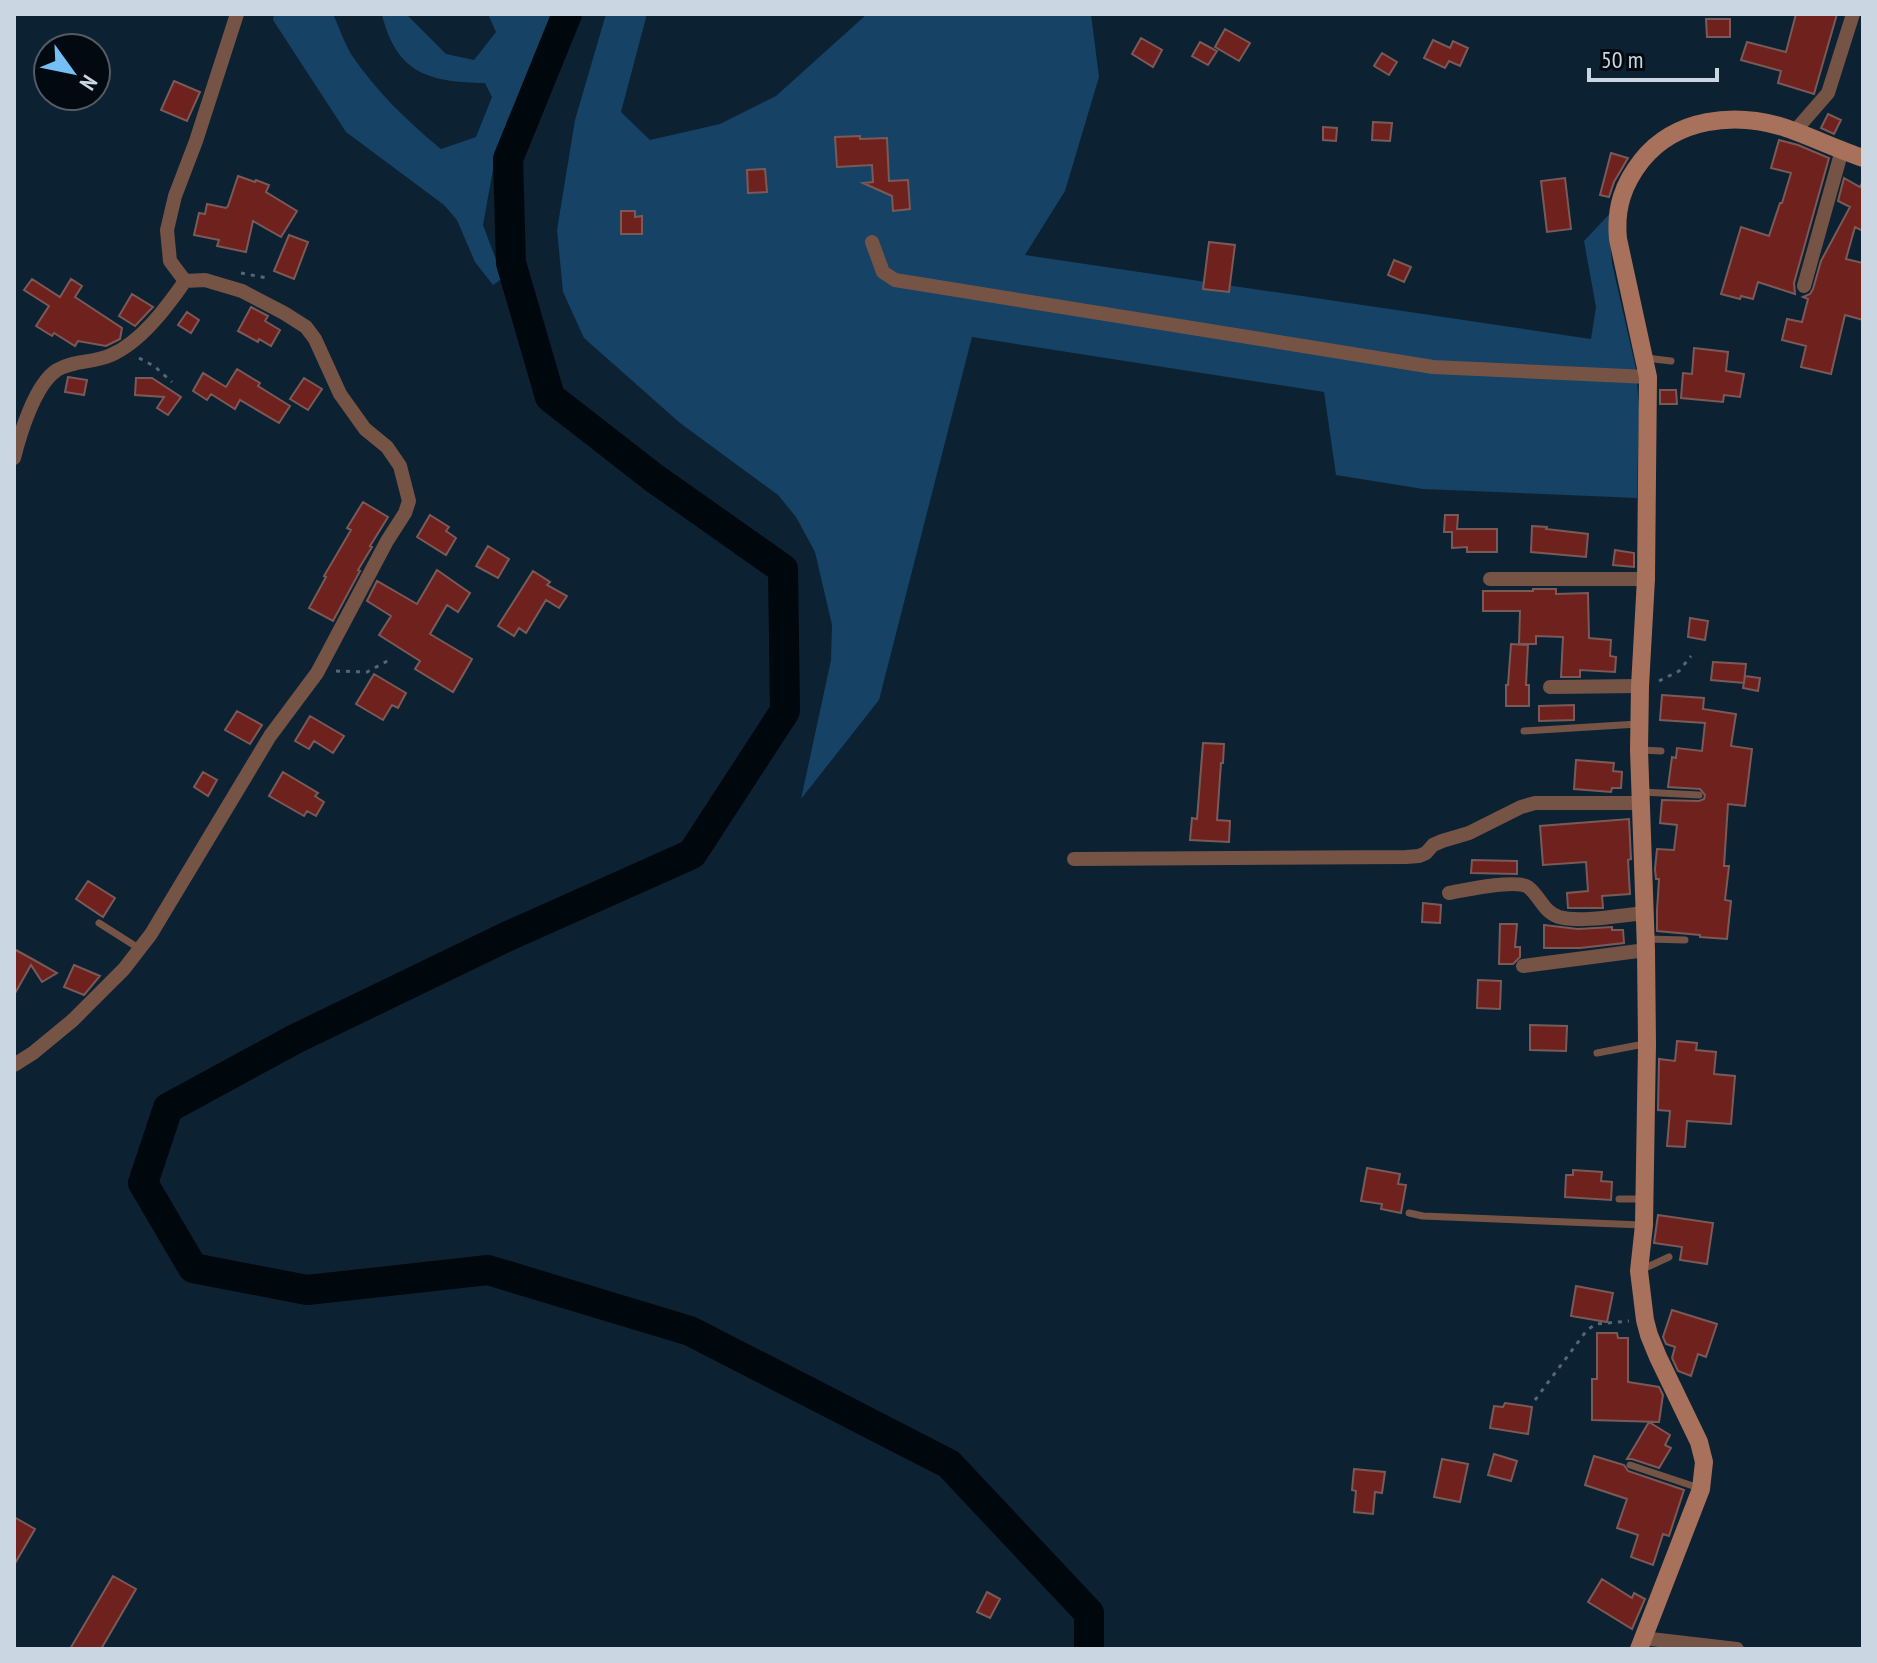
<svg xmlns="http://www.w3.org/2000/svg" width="1877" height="1663" font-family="'PT Sans Narrow',sans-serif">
<rect width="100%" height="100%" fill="#0c2132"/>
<path fill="#154265" d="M 274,14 L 333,14 C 339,27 344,42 351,54 C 375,90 408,122 441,149 L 476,137 L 492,97 L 485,83 C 429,82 397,74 382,15 L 406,14 L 446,54 L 474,60 L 496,32 L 488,14 L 553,14 L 507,126 L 494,164 L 483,225 L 503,278 L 493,285 L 475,262 L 457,220 L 444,205 L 346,132 L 273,20 Z
M 606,14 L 647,14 L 621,112 L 650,140 L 720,124 L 776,96 L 867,14 L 1091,14 L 1099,77 L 1065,191 L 1025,255 L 1591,339 L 1596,307 L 1584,241 L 1616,207 L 1610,239 L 1612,263 L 1636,369 L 1639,408 L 1637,498 L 1423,489 L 1336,475 L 1324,392 L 972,337 L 879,700 L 801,799 L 831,660 L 832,625 L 815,552 L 796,517 L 778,495 L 680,423 L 584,338 L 563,292 L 557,230 L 575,120 Z"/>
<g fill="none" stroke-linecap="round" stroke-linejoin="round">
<path stroke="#00070d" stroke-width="30" d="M 567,14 L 508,159 L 511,263 L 550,397 L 654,478 L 783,569 L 785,711 L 692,854 L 506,937 L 295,1039 L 168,1108 L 143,1183 L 193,1268 L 307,1290 L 488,1270 L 690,1331 L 949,1464 L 1089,1613 L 1089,1649"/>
</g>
<path fill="#6f211e" stroke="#7a5a57" stroke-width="2" d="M 1796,14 L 1837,14 L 1814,94 L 1778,83 L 1781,71 L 1741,60 L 1747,42 L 1786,52 Z
M 1706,19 L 1730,19 L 1730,37 L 1707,37 Z
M 1225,29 L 1250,43 L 1239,61 L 1215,47 Z
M 1141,38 L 1162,50 L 1153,67 L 1132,54 Z
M 1433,40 L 1450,48 L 1453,41 L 1468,48 L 1460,66 L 1449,61 L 1445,68 L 1424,58 Z
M 1200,42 L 1217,51 L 1208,65 L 1192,56 Z
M 1382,53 L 1397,62 L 1389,75 L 1374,66 Z
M 174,81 L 200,92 L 187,121 L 161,110 Z
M 1828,114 L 1841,120 L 1834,134 L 1821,128 Z
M 1373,122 L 1392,123 L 1390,141 L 1372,140 Z
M 1323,127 L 1337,128 L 1336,141 L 1323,140 Z
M 860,136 L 860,139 L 887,138 L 889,181 L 908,180 L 910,209 L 893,211 L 892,196 L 863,183 L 873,182 L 872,165 L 837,167 L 835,137 Z
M 1779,140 L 1798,145 L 1829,158 L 1794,283 L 1795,294 L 1758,282 L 1753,299 L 1741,296 L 1740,299 L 1721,294 L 1741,227 L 1769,236 L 1780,203 L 1782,203 L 1791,173 L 1771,168 Z
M 1611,153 L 1628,158 L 1614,182 L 1609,197 L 1600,195 Z
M 765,169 L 767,192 L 748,193 L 747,170 Z
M 238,176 L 255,182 L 256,180 L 269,185 L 266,192 L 297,211 L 281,237 L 253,221 L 246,252 L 217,246 L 219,240 L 194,235 L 199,213 L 205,214 L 207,204 L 226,208 L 228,206 Z
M 1565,178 L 1571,229 L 1547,232 L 1541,181 Z
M 1844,178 L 1860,187 L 1863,181 L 1863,231 L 1855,227 L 1846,259 L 1863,263 L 1863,320 L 1845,315 L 1831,374 L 1801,367 L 1806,346 L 1782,340 L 1787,319 L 1802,322 L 1808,299 L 1803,297 L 1810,294 L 1813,289 L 1821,261 L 1850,207 L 1838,201 Z
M 621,211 L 635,211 L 635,217 L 642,216 L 642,234 L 621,234 Z
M 289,235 L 308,242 L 294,279 L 274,271 Z
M 1209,242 L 1235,245 L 1229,292 L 1203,289 Z
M 1394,260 L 1411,267 L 1404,282 L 1388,275 Z
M 32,279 L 60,297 L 71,279 L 82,286 L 75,297 L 122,328 L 120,339 L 106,346 L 78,341 L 75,346 L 54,333 L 52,336 L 36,326 L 49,306 L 24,290 Z
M 132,294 L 153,307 L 135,326 L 119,316 Z
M 251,307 L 268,316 L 265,321 L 280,330 L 271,346 L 259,339 L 258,342 L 238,331 Z
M 187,312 L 199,320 L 191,333 L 178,325 Z
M 1694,348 L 1728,352 L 1726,371 L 1744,374 L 1740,397 L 1724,395 L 1723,402 L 1681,398 L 1683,373 L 1692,374 Z
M 237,369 L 260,383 L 258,386 L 290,406 L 279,423 L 240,400 L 235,409 L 211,394 L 207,400 L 193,391 L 203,373 L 226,387 Z
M 68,377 L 87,380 L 84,395 L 65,392 Z
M 136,378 L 152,378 L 181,397 L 168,415 L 157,408 L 164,397 L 135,395 Z
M 304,378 L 322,389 L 308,410 L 290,399 Z
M 1660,390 L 1676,390 L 1677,404 L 1660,404 Z
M 363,502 L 388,517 L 370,546 L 372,547 L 358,570 L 360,571 L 333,621 L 309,608 L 326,577 L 324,576 L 351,530 L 347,528 Z
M 430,515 L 449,527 L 446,531 L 456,538 L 446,555 L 417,537 Z
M 1445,515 L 1458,515 L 1457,529 L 1497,529 L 1497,552 L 1467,552 L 1467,547 L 1452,548 L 1452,532 L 1444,532 Z
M 1532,526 L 1547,527 L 1546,529 L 1588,534 L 1586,557 L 1531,552 Z
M 488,546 L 509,559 L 498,578 L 476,566 Z
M 1615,550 L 1634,553 L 1634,567 L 1613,565 Z
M 437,570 L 470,593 L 458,612 L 447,605 L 430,634 L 472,659 L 453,692 L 415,669 L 420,661 L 379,635 L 391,616 L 367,601 L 377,581 L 417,604 Z
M 533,571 L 550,582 L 547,585 L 567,596 L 559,608 L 546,600 L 526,633 L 519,628 L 514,636 L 498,626 Z
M 1533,589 L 1556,589 L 1556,594 L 1588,593 L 1589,638 L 1611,640 L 1610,656 L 1616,657 L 1615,672 L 1580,670 L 1580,677 L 1561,677 L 1563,637 L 1536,636 L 1536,644 L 1519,644 L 1520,611 L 1483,611 L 1483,591 L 1533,591 Z
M 1690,618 L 1708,621 L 1705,640 L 1688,637 Z
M 1511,644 L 1528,645 L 1526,685 L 1529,685 L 1529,706 L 1506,706 L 1506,685 L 1508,685 Z
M 1713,662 L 1746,664 L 1744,683 L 1711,680 Z
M 374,674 L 406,693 L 398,708 L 392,705 L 383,720 L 356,704 Z
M 1745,676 L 1760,678 L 1758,691 L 1743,688 Z
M 1662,695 L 1704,698 L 1703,709 L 1736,714 L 1731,746 L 1752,749 L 1745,806 L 1728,804 L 1724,866 L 1729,866 L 1725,900 L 1731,901 L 1727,939 L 1700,937 L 1700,935 L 1657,931 L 1657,910 L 1659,879 L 1656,879 L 1655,869 L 1657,849 L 1674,850 L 1677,825 L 1660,823 L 1662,800 L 1699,801 L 1704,799 L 1705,795 L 1700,789 L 1668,787 L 1672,757 L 1676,758 L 1677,748 L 1702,751 L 1705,723 L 1660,720 Z
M 1574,705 L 1574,720 L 1539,721 L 1539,706 Z
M 237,711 L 262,725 L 250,744 L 225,730 Z
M 310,716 L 344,736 L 333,753 L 314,741 L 309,749 L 295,741 Z
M 1203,743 L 1224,744 L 1223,763 L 1221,763 L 1217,820 L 1230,821 L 1229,842 L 1190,840 L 1192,818 L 1197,819 Z
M 1576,760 L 1614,763 L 1613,771 L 1622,772 L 1621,788 L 1612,788 L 1611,792 L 1574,789 Z
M 203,772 L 217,780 L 208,796 L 194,787 Z
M 283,772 L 318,793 L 315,796 L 324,802 L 316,816 L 307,811 L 304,816 L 269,796 Z
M 1629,819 L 1631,859 L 1628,860 L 1630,894 L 1602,896 L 1603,908 L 1568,908 L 1567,893 L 1588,891 L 1586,862 L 1543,865 L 1540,826 Z
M 1472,860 L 1517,861 L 1517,874 L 1471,873 Z
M 88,881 L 115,898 L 103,917 L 76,899 Z
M 1423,903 L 1441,905 L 1440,923 L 1422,922 Z
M 1500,924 L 1517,924 L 1515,947 L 1520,947 L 1520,957 L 1513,964 L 1499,964 Z
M 1544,925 L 1578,929 L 1612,927 L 1612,930 L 1623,930 L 1624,943 L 1580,948 L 1544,948 Z
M 14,949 L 34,960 L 57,973 L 42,982 L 31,965 L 14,995 Z
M 74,965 L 100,976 L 84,995 L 64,987 Z
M 1478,980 L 1501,981 L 1500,1009 L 1477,1008 Z
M 1530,1025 L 1567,1026 L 1566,1051 L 1530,1050 Z
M 1677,1041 L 1697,1043 L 1696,1050 L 1716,1052 L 1714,1074 L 1735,1076 L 1731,1124 L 1687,1121 L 1685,1147 L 1667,1146 L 1670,1111 L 1658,1110 L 1659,1059 L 1675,1061 Z
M 1367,1168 L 1400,1174 L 1398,1184 L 1406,1185 L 1401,1213 L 1381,1209 L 1382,1204 L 1361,1201 Z
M 1573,1170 L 1602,1172 L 1601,1181 L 1612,1182 L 1611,1200 L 1565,1197 L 1566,1175 L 1573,1175 Z
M 1658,1215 L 1713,1223 L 1707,1264 L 1680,1260 L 1682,1247 L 1654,1243 Z
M 1576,1286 L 1613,1293 L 1607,1322 L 1571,1316 Z
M 1672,1310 L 1717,1324 L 1706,1357 L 1698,1354 L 1691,1376 L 1678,1371 L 1672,1358 L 1675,1347 L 1666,1344 L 1663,1337 Z
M 1597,1333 L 1617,1333 L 1618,1338 L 1628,1338 L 1628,1382 L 1659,1387 L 1663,1395 L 1659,1422 L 1592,1420 L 1592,1379 L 1597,1379 Z
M 1505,1403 L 1532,1407 L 1528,1434 L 1490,1428 L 1494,1406 L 1503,1407 Z
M 1649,1422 L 1670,1435 L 1665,1445 L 1671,1448 L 1659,1468 L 1632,1459 L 1627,1459 Z
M 1494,1454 L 1517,1461 L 1511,1481 L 1488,1475 Z
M 1594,1456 L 1624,1465 L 1628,1471 L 1684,1490 L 1669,1536 L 1663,1534 L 1653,1565 L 1631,1557 L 1638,1535 L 1617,1528 L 1627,1499 L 1585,1485 Z
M 1442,1459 L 1468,1464 L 1460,1502 L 1434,1497 Z
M 1354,1469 L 1385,1472 L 1382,1493 L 1375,1492 L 1373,1514 L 1354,1512 L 1356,1491 L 1352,1490 Z
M 14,1517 L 35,1529 L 14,1565 Z
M 113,1576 L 136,1589 L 101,1649 L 70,1649 Z
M 1602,1579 L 1632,1598 L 1634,1593 L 1645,1599 L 1632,1629 L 1588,1602 Z
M 987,1592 L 1000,1599 L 990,1618 L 977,1612 Z"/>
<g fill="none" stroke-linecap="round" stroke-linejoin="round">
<path stroke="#556776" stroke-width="3" stroke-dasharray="4 6" stroke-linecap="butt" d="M 241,273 L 267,278
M 139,358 L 154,366 L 172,382
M 336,671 L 367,672 L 391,659
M 1659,681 L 1679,671 L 1691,656
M 1535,1400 L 1587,1330 L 1596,1324 L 1629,1321"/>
<path stroke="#755446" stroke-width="7" d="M 1646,358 L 1671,361
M 1524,731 L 1638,724
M 1642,750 L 1661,751
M 1642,792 L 1699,795
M 99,923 L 140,949
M 1647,939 L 1685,940
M 1597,1053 L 1644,1044
M 1619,1199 L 1642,1199
M 1409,1213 L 1423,1216 L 1642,1225
M 1641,1270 L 1669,1257
M 1630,1465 L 1699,1488"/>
<path stroke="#755446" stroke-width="14" d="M 1794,132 L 1828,93 L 1853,14
M 872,242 L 883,272 L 895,280 L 1433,367 L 1648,377
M 1804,286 L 1842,150
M 14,458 C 20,434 35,384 57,370 C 74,360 94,363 111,355 C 141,342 167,307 185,281
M 1490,579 L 1646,579
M 1550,687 L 1640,686
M 1074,859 L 1406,857 L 1419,856 L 1426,853 L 1433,845 L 1442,841 L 1469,833 L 1521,807 L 1535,803 L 1641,803
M 1449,893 C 1465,890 1516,879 1528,887 C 1540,896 1543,912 1559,917 C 1580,923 1622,915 1645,913
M 1523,966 L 1646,950
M 14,1065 L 33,1053 L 73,1020 L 124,969 L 151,934 L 270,736 L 317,673 L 387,541 L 405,513 L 409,501 L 400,466 L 387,447 L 365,429 L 340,394 L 315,339 L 306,327 L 284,313 L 242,291 L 205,280 L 185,281 L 170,261 L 167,230 L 175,196 L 196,141 L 237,14
M 1642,1638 L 1737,1649"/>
<path stroke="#a7715b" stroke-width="18" d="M 1639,1649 L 1701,1489 L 1704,1462 L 1699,1442 L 1658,1357 L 1649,1335 L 1645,1320 L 1639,1271 L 1644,1225 L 1647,1044 L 1646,950 L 1639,750 L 1640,686 L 1646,579 L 1648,377 L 1618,239 C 1615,208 1623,184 1642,160 C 1676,118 1734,112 1783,127 C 1810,136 1836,149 1863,158"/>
</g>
<rect width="1877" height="1663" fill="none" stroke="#cad7e3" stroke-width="32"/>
<g transform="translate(72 72) rotate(123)"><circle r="38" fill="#030911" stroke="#535b65" stroke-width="2"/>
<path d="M0-6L14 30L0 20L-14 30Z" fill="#74c0f6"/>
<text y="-12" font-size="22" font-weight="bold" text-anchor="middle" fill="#cad7e3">N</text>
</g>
<path d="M1589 68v12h128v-12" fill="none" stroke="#cad7e3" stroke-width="4"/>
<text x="1601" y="68" font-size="24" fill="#cad7e3" stroke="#030911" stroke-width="6" paint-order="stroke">50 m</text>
</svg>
